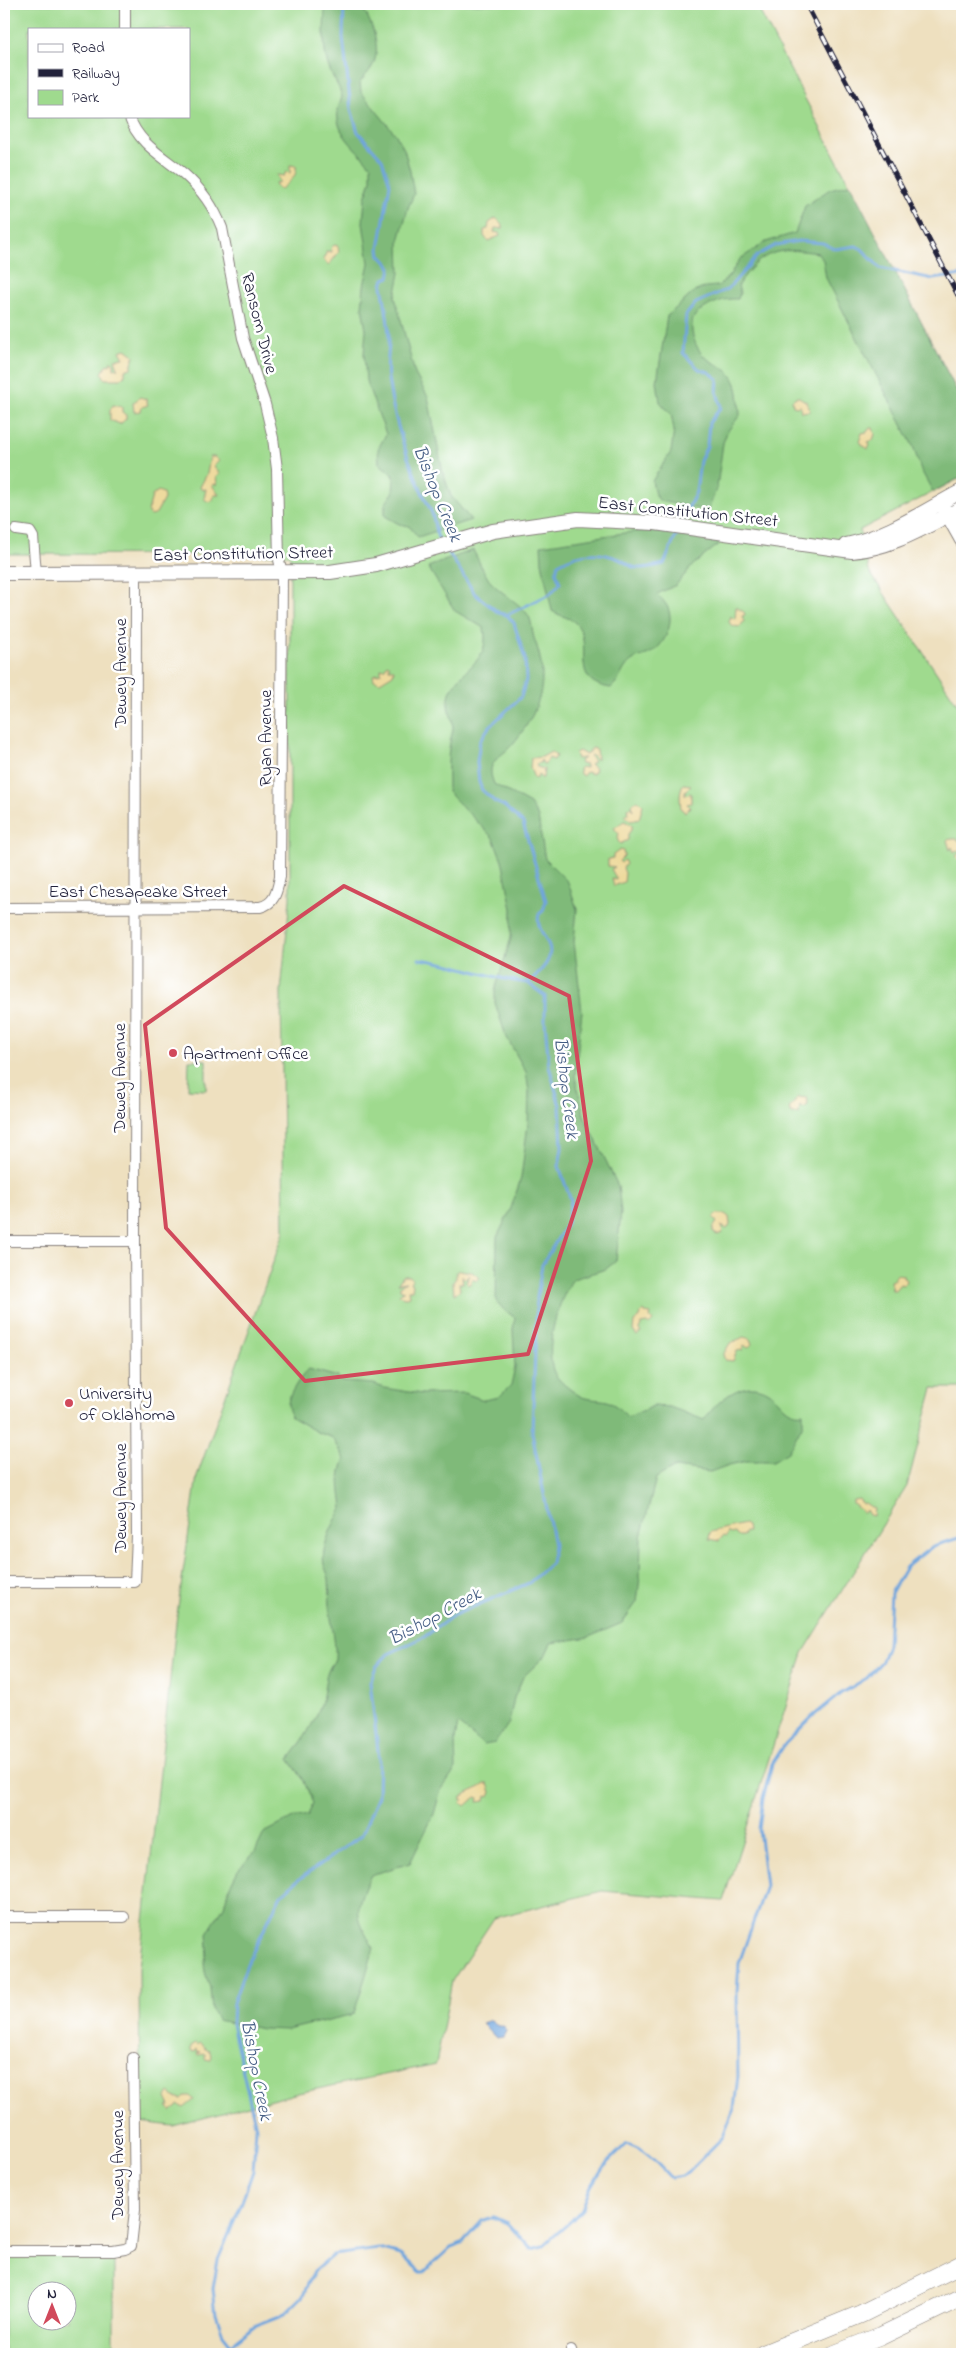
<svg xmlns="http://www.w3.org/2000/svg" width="966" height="2358" font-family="'Indie Flower',sans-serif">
<rect width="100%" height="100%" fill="#fff"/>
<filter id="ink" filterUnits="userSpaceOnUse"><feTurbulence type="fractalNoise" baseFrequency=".02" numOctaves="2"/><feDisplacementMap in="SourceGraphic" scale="10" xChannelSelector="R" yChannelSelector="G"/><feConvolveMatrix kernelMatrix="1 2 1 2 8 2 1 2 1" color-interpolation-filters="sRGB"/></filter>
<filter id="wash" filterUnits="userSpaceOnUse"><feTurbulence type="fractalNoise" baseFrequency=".0096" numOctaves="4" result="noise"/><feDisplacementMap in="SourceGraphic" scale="20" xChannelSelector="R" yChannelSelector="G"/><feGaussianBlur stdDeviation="1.12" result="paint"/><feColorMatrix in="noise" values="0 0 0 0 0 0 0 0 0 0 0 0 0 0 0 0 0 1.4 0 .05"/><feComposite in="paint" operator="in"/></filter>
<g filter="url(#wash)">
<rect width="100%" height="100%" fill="#eee0bf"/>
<path fill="#9fda8e" stroke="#607e64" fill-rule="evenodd" d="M 4,4 L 756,4 L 962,401 L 962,477 L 860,530 L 869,571 L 962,711 L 962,1388 L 933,1388 L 907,1486 L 803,1653 L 723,1901 L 602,1891 L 494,1918 L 452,1981 L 436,2064 L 298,2093 L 173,2126 L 140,2122 L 139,1968 L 177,1614 L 197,1476 L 284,1232 L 281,991 L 290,899 L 290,555 L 4,554 ZM 29,29 L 189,29 L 189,116 L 29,116 Z
M 189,1060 L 206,1060 L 206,1090 L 188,1089 Z
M 114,2255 L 114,2354 L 4,2354 L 4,2256 ZM 38,2290 L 68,2290 L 68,2320 L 38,2320 Z"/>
<path fill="#7fba79" stroke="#506e5a" d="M 325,4 L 360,4 C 371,20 383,47 372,67 C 369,72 364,77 360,82 L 361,92 L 396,135 L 404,149 L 410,171 L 414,194 L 408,208 L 399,241 L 400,273 L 395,297 L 415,374 L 428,397 L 443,473 L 451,496 L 471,520 L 418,537 L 409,526 L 399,524 L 385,516 L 385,504 L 393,493 L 394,476 L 379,463 L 378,449 L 386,434 L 366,381 L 364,354 L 366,330 L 362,307 L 364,286 L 369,263 L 363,223 L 365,198 L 371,180 L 371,166 C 353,144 327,129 342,97 C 339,85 333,79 329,68 C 321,47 325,25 325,4 Z
M 850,184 L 962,401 L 962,477 L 933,492 L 921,470 L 913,446 L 826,278 L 823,260 L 818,253 C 778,247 762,250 738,285 L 740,293 L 738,299 C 723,298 712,303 699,312 C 686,320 693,344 702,354 C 713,366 729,365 736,384 C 739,393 739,405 740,415 L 727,432 L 723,443 L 717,487 L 708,511 L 660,501 L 655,495 L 652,481 L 671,452 L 674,430 L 671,414 L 660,402 L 657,381 L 667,316 L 694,292 L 706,287 L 718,286 L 729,276 L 740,259 L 766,242 L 795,233 L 805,206 L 830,189 Z
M 645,530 L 720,539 L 718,545 L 693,565 L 676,585 L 657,594 C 660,597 664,601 667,606 C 675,621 666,642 654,651 C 646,657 636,656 629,663 C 621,671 622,678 611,688 C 568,682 593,648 578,626 C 572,617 561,617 552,611 L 542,562 L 541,545 Z
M 473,550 C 478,559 483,571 489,580 C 500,593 519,602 529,616 C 532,622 532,632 534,638 C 551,682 540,712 511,746 C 506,752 498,756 494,762 C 489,769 491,776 494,784 L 530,804 L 538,817 L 545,859 L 568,882 L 577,909 L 574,942 L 582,1011 L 575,1076 L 584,1115 L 618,1186 L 621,1212 L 616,1261 L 606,1269 L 573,1279 C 558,1301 545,1344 553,1370 C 556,1380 572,1391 580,1396 C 587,1400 599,1399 607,1401 C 614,1403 622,1412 628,1417 L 653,1406 L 670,1407 L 704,1420 C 717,1401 744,1376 769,1392 C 781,1400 786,1416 803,1413 L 803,1424 L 788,1452 L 773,1461 L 747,1461 L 729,1465 L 710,1472 L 675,1467 L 656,1478 L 641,1537 L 640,1577 L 637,1602 L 622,1623 L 589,1637 L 551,1643 L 545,1656 L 523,1677 L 514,1698 L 509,1723 L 495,1743 L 484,1745 L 458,1724 L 455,1740 L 456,1769 L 440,1792 L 434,1814 L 410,1863 L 371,1875 C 354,1908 354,1917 374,1948 L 354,2014 L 287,2030 L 262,2029 L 217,2020 L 212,2010 L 210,1988 L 205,1972 L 204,1964 L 208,1949 L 207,1934 L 224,1906 L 229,1888 L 238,1870 L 255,1852 L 264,1833 L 293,1818 L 308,1815 L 313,1803 L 303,1779 L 289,1759 C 302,1743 314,1723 321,1704 C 326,1688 323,1673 335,1660 C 336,1645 333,1633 331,1618 C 329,1605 330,1592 329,1579 C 328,1574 326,1570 324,1565 C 320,1548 334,1521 343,1508 C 341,1491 337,1475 345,1459 L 333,1438 L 317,1432 L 291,1417 C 290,1413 288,1408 288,1404 C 288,1395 302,1374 309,1369 L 338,1377 L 343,1382 L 374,1384 L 384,1388 L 422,1394 L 464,1393 L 484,1400 L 499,1397 L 511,1385 L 515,1367 L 513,1330 L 515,1317 L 505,1311 L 496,1301 L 497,1237 L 510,1211 L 521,1178 L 528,1123 L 529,1092 L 526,1072 L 506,1036 L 495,1003 L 495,990 L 511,938 L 512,909 L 502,860 L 493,838 L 448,792 C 448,775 447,758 450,742 C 451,736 453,732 453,727 C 453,712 444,712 450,693 C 460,667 491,664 484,628 L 455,611 L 428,567 Z"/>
<path fill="#eeda9e" stroke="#887e6c" d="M 290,165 L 296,166 C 298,177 288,183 281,189 L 278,188 L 275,183 L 280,182 L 277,175 L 284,176 L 286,172 L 290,173 Z
M 496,218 L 503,225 L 503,229 L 495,228 L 494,232 L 499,233 L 500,236 L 488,241 L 484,236 L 484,230 L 488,229 L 489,223 Z
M 334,245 L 338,246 L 339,252 L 329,265 L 323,260 L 327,251 L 332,252 L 331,248 Z
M 126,349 L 134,355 L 131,368 L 125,370 L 125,375 L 121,379 L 105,379 L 102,373 L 107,364 L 110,365 L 111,361 L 114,363 L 114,369 L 118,368 L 115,359 L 124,358 L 120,351 Z
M 140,397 L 146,399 L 148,405 L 142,407 L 141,411 L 134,412 L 133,403 Z
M 796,397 L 799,397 L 807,402 L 810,411 L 801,412 L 800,405 L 797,407 L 793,406 L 792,400 Z
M 113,405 L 122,407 L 122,412 L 126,415 L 126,419 L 120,424 L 110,420 L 110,410 Z
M 870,428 L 873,428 L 875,434 L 873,440 L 868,442 L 870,445 L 868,449 L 859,442 L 862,433 L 867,432 Z
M 210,457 L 215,457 L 219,461 L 214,466 L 220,474 L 216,477 L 217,484 L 212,485 L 219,495 L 214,495 L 213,500 L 209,502 L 204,499 L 206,489 L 202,490 L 200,487 L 207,474 Z
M 158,491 L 163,493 L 164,499 L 155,515 L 150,516 L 148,511 L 152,496 Z
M 736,607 L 744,612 L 745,615 L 742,616 L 744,621 L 740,627 L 732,626 L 729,622 L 731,616 L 733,619 L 735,618 Z
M 387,664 L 389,665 L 389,669 L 394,669 L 393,674 L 380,682 L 374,680 L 373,675 L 381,673 L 381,669 L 385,668 Z
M 592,748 L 596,749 L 597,760 L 592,755 L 590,756 L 594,761 L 590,764 L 595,768 L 593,774 L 586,772 L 583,776 L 580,774 L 579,769 L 581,767 L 586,768 L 586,765 L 581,764 L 580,761 L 584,758 L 577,759 L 575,753 L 579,751 L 586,755 Z
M 551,752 L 556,756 L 553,760 L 549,758 L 546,763 L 543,764 L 541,760 L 540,763 L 536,764 L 537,767 L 544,769 L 543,778 L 541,778 L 538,774 L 537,779 L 534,778 L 530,768 L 531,758 L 542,757 Z
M 683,784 L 691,785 L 685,791 L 685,795 L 691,793 L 691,803 L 687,804 L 690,807 L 685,812 L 681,809 C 680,798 679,793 683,784 Z
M 638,800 L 643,805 L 639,819 L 631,821 L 625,816 L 628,814 L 627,808 L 631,807 L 633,810 L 632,804 Z
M 624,821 L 632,825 L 632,829 L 628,834 L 628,840 L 620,844 L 617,839 L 619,834 L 614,828 Z
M 952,839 L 957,839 L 961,843 L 962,861 L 960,862 L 956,856 L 960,853 L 957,850 L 954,852 L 952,847 L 950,850 L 947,840 Z
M 620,850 L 623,851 L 624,856 L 619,861 L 621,863 L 624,860 L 626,864 L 623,868 L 625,873 L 624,882 L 614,886 L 612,879 L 616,880 L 616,878 L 611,869 L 615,867 L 608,866 L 608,859 L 613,858 L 613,855 Z
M 798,1097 L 807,1098 L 808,1105 L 803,1108 L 800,1105 L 799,1114 L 792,1114 L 789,1109 Z
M 725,1214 L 729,1217 L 730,1225 L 727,1229 L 721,1226 L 723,1233 L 717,1235 L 713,1232 L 713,1228 L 717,1222 L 713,1218 L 717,1214 Z
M 459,1270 L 472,1272 L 480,1278 L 476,1281 L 473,1279 L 469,1285 L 466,1282 L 470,1275 L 465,1279 L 462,1276 L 463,1283 L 459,1283 L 460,1290 L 454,1294 L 453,1282 L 456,1278 L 456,1272 Z
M 896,1274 L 903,1275 L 903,1277 L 906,1280 L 904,1285 L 900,1284 L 895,1290 L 892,1290 L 890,1281 L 895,1279 L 893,1277 Z
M 403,1276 L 410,1276 L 412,1279 L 410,1283 L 413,1284 L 412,1290 L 408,1290 L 409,1296 L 403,1298 L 399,1294 L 404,1291 L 400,1289 L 400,1286 L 406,1282 L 398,1283 Z
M 644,1311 L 645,1313 L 651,1314 L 650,1317 L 653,1321 L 649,1325 L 647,1323 L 641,1324 L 640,1330 L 642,1332 L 637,1336 L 633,1331 L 634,1322 L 641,1316 L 640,1314 Z
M 744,1337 L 750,1339 L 752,1344 L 748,1348 L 744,1345 L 743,1350 L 737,1351 L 733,1361 L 725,1360 L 723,1355 L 730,1343 Z
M 859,1499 L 862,1504 L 865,1503 L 874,1509 L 873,1516 L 869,1515 L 866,1510 L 864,1513 L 853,1504 L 853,1500 Z
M 744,1524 L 747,1526 L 748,1532 L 745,1532 L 743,1536 L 737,1536 L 735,1533 L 730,1534 L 728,1532 L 726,1537 L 723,1536 L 719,1541 L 709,1539 L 710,1532 Z
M 485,1784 L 488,1784 L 491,1792 L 489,1797 L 486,1796 L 485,1801 L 478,1802 L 479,1798 L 476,1797 L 466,1806 L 460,1803 L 463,1800 L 460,1799 C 466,1791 478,1790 485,1784 Z
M 196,2043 L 198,2045 L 200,2043 L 203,2045 L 205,2049 L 209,2050 L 212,2057 L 210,2060 L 205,2059 L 205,2054 L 198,2055 L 197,2053 L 200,2052 L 197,2051 L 197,2049 L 195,2052 L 191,2051 L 191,2046 Z
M 169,2093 L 174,2097 L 182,2099 L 185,2096 L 190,2096 L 194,2100 L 184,2108 L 178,2105 L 177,2107 L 171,2111 L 167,2106 L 170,2106 L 166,2098 Z"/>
<path fill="#70a5dd" stroke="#49648c" d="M 491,2020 L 496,2024 L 505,2027 L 506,2031 L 503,2037 L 496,2038 L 482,2023 Z"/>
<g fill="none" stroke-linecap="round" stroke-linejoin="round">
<path stroke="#70a5dd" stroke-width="3" d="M 344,4 L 343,37 L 351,109 L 358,132 L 382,159 L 390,184 L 379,249 L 380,255 L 391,267 L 389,277 L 384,279 L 382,286 C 385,303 389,322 389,339 C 389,352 386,365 388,378 C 394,423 410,468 430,509 C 436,519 433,531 440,541
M 681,523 L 696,492 L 700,461 L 707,446 L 709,423 L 721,407 L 717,392 L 718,379 L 709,372 L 699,369 L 683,353 L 686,315 L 696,303 L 728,289 L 758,255 L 776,245 L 799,241 L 823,243 L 835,249 L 856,246 L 862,249 L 880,268 L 933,279 L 962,275
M 507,615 L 550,594 L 560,583 L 556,572 L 558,564 C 578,552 597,550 619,559 C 624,561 628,565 633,567 C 642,570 655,566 664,564 L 678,531
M 419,959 C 456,963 491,979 528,983
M 231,2344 L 223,2334 L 216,2314 L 213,2289 L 218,2260 L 239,2210 L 253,2171 L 256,2128 L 232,2024 L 233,2003 L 247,1964 L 281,1895 L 294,1883 L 362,1835 L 378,1796 L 379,1759 L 370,1682 L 376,1667 L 388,1654 L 424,1637 L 454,1615 L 529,1583 L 551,1563 L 554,1545 L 532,1433 L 537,1297 L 542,1265 L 567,1223 L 571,1201 L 559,1166 L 562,1148 L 560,1106 L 549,1066 L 545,1022 L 545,996 L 528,983 C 534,977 543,970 547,962 C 558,942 534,934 539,914 L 543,911 L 546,901 L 523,823 L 504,806 L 495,802 L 482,790 L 479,782 L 477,762 L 480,741 L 489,727 L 521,697 L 526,680 L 525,659 L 514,623 L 507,615 L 499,613 L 475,594 L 447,550
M 231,2344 L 254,2326 L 285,2314 L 302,2297 L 314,2271 L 333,2255 L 379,2249 L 401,2255 L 421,2272 L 424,2272 L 451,2247 L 462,2243 L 482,2221 L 493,2217 L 507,2223 L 531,2249 L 543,2246 L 572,2220 L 582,2209 L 591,2186 L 604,2166 L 626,2144 C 646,2148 657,2164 671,2178 L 682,2176 L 691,2169 L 723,2137 L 734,2109 L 738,2076 L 737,1992 L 739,1963 L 766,1886 L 759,1829 L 763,1798 L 772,1764 L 785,1744 L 812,1717 L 840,1694 L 867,1678 L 882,1661 L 888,1645 L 891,1593 L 906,1567 L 933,1546 L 962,1537
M 231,2354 L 229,2349 L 231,2344"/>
</g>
</g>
<g filter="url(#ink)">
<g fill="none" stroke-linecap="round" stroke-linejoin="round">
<defs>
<path id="street" d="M 125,29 L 125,4
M 16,530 L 30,532 L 33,537 L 36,573
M 4,908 L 260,907 C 275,904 277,891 280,877 L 282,573 L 279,560 L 277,469 L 273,438 L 265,404 L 243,338 L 222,228 C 214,207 201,189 184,174 C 164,157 138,144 129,116
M 4,1241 L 135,1241
M 4,1582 L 135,1582 L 137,1536 L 135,1241 L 136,573
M 4,1917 L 124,1917
M 4,2251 L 113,2251 L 125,2249 L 131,2246 L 135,2210 L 133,2058
M 571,2350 L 572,2354"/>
<path id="secondary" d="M 944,508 L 962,540
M 846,545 C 889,536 924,511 962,491
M 4,573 L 330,572 L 376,565 L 493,531 L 578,519 L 655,523 L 852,551 C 893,548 926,526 962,508"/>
<path id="highway" d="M 763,2354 L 861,2314 L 962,2264
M 835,2354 L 881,2336 L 962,2297"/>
</defs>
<use href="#street" stroke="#88817d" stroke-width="12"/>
<use href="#secondary" stroke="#88817d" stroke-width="16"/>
<use href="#highway" stroke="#88817d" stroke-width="19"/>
<use href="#street" stroke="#fff" stroke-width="10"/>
<use href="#secondary" stroke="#fff" stroke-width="14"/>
<use href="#highway" stroke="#fff" stroke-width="18"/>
<defs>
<path id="rail" d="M 806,4 L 962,303"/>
</defs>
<use href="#rail" stroke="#22223b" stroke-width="5"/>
<use href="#rail" stroke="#fff" stroke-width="3" stroke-dasharray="9" stroke-linecap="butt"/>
</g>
</g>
<path fill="none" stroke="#d1495b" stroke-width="4" stroke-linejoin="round" d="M 344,886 L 569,996 L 591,1161 L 528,1354 L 305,1381 L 166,1228 L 145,1025 Z"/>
<g fill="#d1495b" stroke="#fff" stroke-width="2">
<circle cx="173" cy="1053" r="5"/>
<circle cx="69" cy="1403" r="5"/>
</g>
<g text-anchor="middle" stroke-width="5" stroke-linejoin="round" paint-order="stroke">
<g font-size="18" fill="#22223b" stroke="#fff">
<text transform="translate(260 323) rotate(76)" y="6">Ransom Drive</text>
<text transform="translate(688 511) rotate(6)" y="6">East Constitution Street</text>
<text transform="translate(243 553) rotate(-1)" y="6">East Constitution Street</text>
<text transform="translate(120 673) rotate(-90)" y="6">Dewey Avenue</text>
<text transform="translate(265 738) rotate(-90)" y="6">Ryan Avenue</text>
<text x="138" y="897">East Chesapeake Street</text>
<text transform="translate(119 1078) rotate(-90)" y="6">Dewey Avenue</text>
<text transform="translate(120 1498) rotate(-90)" y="6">Dewey Avenue</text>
<text transform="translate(117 2165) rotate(-90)" y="6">Dewey Avenue</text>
</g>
<g font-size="18" fill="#22223b" stroke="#fff" text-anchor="start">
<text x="183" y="1059">Apartment Office</text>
<text x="79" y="1399">University<tspan x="79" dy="21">of Oklahoma</tspan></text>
</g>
<g font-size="19" font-style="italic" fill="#455d84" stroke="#fff">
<text transform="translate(439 493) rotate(68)" y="7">Bishop Creek</text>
<text transform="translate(568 1088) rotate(83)" y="7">Bishop Creek</text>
<text transform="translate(434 1615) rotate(-28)" y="7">Bishop Creek</text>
<text transform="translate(258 2070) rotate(79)" y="7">Bishop Creek</text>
</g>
</g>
<rect width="966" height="2358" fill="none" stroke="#fff" stroke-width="20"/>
<rect x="28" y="28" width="162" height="90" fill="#ffffff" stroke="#a7a7b1"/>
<rect x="38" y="44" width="25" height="8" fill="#ffffff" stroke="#a7a7b1"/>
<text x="72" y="52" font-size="15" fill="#22223b">Road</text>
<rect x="38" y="69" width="25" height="8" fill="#22223b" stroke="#a7a7b1"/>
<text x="72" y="78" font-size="15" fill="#22223b">Railway</text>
<rect x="38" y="90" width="25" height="15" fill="#9fda8e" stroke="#a7a7b1"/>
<text x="72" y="102" font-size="15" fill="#22223b">Park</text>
<g transform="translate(52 2306)"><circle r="24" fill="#ffffff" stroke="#a7a7b1"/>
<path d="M0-4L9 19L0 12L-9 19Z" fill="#d1495b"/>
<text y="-8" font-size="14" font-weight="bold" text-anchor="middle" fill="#22223b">N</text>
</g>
</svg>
